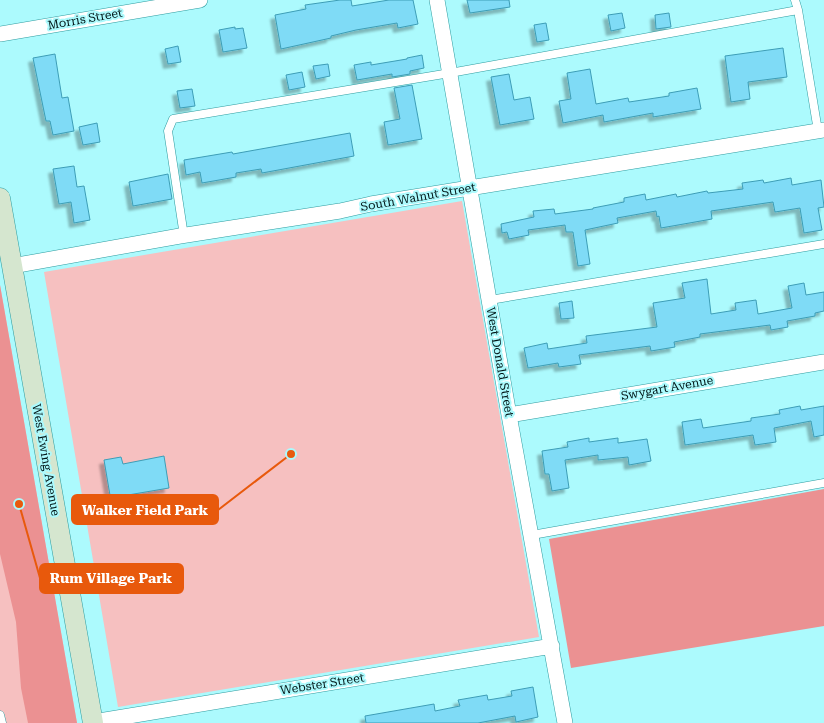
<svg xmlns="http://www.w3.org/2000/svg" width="824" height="723" font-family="'Roboto Serif',serif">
<defs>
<filter id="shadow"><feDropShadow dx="-4.5" dy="4.5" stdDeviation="1" flood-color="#0004"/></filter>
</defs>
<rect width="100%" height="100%" fill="#acfafd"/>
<path fill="#f6c0c0" d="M 462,201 L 539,637 L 118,707 L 44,272 Z
M 0,285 L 77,723 L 0,723 Z"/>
<path fill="#eb9192" d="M 0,285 L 77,723 L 28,723 L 21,688 L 16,622 L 0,554 Z
M 824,489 L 824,626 L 571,668 L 549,539 Z"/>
<path fill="#7fdbf6" stroke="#3d9db6" filter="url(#shadow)" d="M 340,0 L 351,0 L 352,6 L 389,0 L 413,0 L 418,24 L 398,28 L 397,23 L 356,30 L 331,36 L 331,38 L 281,49 L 275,15 L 306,9 L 305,5 Z
M 467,0 L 509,0 L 510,7 L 470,13 Z
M 622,13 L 625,28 L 611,31 L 608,15 Z
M 669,13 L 671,27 L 656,29 L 655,15 Z
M 546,23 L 549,40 L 537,42 L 534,25 Z
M 235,27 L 235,29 L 243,28 L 247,48 L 223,52 L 219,30 Z
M 178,46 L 181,62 L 168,64 L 165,49 Z
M 783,48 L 787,77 L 748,82 L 750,99 L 731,102 L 725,56 Z
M 55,54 L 62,98 L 68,97 L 74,131 L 53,135 L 50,121 L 46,121 L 33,58 Z
M 422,55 L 424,68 L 410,71 L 410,74 L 392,77 L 392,74 L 357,80 L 354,65 L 371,62 L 371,65 L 407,59 L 407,58 Z
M 328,64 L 330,76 L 316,79 L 313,66 Z
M 590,69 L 596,104 L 628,98 L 629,102 L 669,96 L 669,93 L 697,88 L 701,109 L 653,117 L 653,113 L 604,122 L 603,115 L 563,123 L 559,101 L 571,99 L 567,73 Z
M 302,72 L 305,87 L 289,90 L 286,75 Z
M 509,74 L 514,100 L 530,97 L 534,119 L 500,125 L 491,77 Z
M 412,85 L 422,139 L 388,145 L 384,122 L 400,119 L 394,88 Z
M 192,89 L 195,106 L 180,108 L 177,91 Z
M 97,123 L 100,142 L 83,145 L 79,127 Z
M 350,133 L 354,156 L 262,173 L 261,169 L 236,173 L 236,177 L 202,183 L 200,172 L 186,175 L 184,160 L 232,152 L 233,154 Z
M 74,166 L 77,187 L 84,186 L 90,220 L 74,223 L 71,202 L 59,204 L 53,169 Z
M 168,174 L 172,199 L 133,206 L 129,182 Z
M 791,178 L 792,185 L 821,180 L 824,207 L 818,208 L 822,230 L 804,233 L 800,208 L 775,212 L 773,202 L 711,211 L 712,219 L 661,228 L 659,216 L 657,217 L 656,211 L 617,218 L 618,223 L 585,230 L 590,264 L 578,266 L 573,232 L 566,232 L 565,225 L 528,230 L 529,235 L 509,239 L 507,232 L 502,233 L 501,224 L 534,217 L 533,211 L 554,209 L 555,214 L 593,209 L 593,208 L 624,202 L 624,198 L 645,194 L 646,200 L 676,194 L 677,197 L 707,191 L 708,193 L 743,189 L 742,183 L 763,180 L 764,183 Z
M 707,279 L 711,314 L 736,310 L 735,303 L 756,300 L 758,314 L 792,308 L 788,286 L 804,283 L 806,295 L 824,292 L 824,311 L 815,313 L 815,316 L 787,321 L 788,327 L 771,330 L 770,325 L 700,334 L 700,337 L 674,342 L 675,347 L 651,351 L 650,346 L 579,355 L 581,364 L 559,367 L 558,363 L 528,368 L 524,348 L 547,343 L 548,349 L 587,343 L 586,336 L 657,327 L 653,303 L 685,298 L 682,283 Z
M 572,301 L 574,318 L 561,319 L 559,303 Z
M 800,406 L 801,410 L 824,406 L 824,435 L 814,437 L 811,421 L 774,428 L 776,442 L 755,445 L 753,435 L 685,445 L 682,422 L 701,419 L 703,428 L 751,421 L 751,418 L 780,414 L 779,410 Z
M 589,438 L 589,442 L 618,438 L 618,443 L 647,439 L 651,461 L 629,465 L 628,457 L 598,460 L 598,455 L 565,460 L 569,488 L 552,491 L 549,474 L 545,474 L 542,451 L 568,447 L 567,442 Z
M 164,456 L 169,488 L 128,495 L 130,504 L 112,507 L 104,460 L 121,457 L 123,464 Z
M 533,687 L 538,717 L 516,722 L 515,716 L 478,723 L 366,723 L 365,716 L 434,704 L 435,711 L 460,706 L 458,700 L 487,695 L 488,700 L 512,696 L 511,691 Z"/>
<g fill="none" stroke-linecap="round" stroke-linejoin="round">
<defs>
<path id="lane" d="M 798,10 L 818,131
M 184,236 L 168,131 L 173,119 L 450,73 L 798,10 L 795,0
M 490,300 L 824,244
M 532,535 L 824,483
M 0,715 L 2,723"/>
<path id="street" d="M 437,0 L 509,415 L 565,723
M 0,34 L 200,0
M 12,266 L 180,236 L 340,211 L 371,204 L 824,130
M 509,415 L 824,362
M 93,722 L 552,646"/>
<path id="secondary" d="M 0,198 L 93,723"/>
</defs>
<use href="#lane" stroke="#2e9ca0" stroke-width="9"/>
<use href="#street" stroke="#2e9ca0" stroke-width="16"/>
<use href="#secondary" stroke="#2e9ca0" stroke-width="21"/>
<use href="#lane" stroke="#fff" stroke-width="8"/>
<use href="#street" stroke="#fff" stroke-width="15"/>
<use href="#secondary" stroke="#d5e6cf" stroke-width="20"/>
</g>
<g text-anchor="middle" stroke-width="4" stroke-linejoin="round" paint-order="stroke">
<g font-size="12" fill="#011516" stroke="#acfafd">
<text transform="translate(85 19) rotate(-10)" y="4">Morris Street</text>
<text transform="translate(418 197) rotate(-10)" y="4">South Walnut Street</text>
<text transform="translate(500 362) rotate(80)" y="4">West Donald Street</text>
<text transform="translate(667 388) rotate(-10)" y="4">Swygart Avenue</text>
<text transform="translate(46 460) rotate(80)" y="4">West Ewing Avenue</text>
<text transform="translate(322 684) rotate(-9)" y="4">Webster Street</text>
</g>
</g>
<path fill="none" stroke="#e8590c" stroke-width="2" d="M291 454L218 510M19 504L40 578"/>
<g fill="#e8590c" stroke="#acfafd" stroke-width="2">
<circle cx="291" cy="454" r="5"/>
<circle cx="19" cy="504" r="5"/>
</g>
<g fill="#e8590c" stroke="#e8590c" stroke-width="2">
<rect x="72" y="495" width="146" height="29" rx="5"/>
<rect x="40" y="564" width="143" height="29" rx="5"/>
</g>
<g font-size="14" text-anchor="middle" font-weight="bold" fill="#fff">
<text x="145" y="515">Walker Field Park</text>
<text x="111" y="583">Rum Village Park</text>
</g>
</svg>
